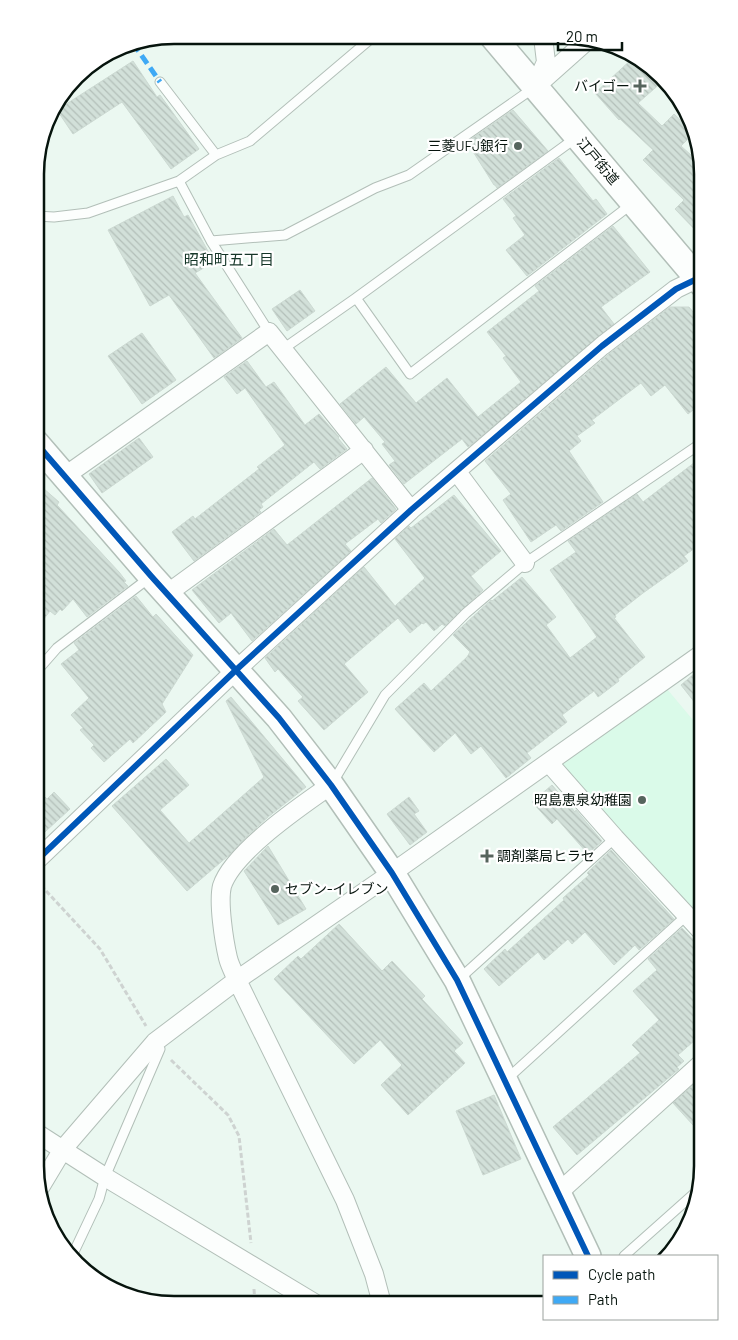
<svg xmlns="http://www.w3.org/2000/svg" width="738" height="1340" font-family="Barlow,'Noto Sans JP',sans-serif">
<defs>
<pattern id="building-back-hatch" width="6" height="6" patternUnits="userSpaceOnUse" patternTransform="scale(1.25)"><rect width="6" height="6" fill="#d2e0d9"/><path d="M-1 5l2 2M0 0l6 6M5-1l2 2" fill="none" stroke="#b3bfb9"/></pattern>
</defs>
<rect width="100%" height="100%" fill="#ebf8f1"/>
<path fill="#dafae9" d="M 662,683 L 703,732 L 703,919 L 695,925 L 549,763 Z"/>
<path fill="url(#building-back-hatch)" stroke="#ccd9d2" d="M 633,58 L 655,69 L 663,81 L 638,103 L 662,126 L 674,114 L 694,133 L 681,146 L 702,165 L 703,238 L 675,209 L 684,200 L 643,160 L 653,150 L 620,119 L 619,120 L 595,93 Z
M 133,61 L 157,97 L 160,95 L 199,149 L 171,169 L 122,102 L 73,134 L 57,110 Z
M 513,110 L 548,151 L 497,188 L 495,185 L 494,185 L 467,142 Z
M 559,158 L 593,201 L 596,199 L 607,214 L 527,276 L 506,250 L 525,235 L 513,218 L 516,216 L 503,199 Z
M 173,196 L 184,217 L 188,215 L 214,262 L 195,273 L 242,338 L 214,358 L 169,295 L 150,306 L 108,230 Z
M 613,226 L 650,272 L 601,307 L 614,324 L 472,444 L 468,447 L 462,439 L 404,484 L 389,465 L 395,461 L 382,444 L 385,442 L 364,417 L 356,424 L 340,404 L 386,367 L 416,403 L 447,378 L 478,417 L 521,382 L 503,358 L 506,356 L 487,332 L 539,291 L 535,286 Z
M 300,290 L 315,311 L 287,331 L 272,309 Z
M 670,307 L 689,307 L 703,324 L 703,402 L 688,414 L 665,385 L 651,396 L 641,383 L 592,420 L 595,423 L 577,436 L 581,441 L 569,451 L 603,502 L 561,531 L 556,525 L 531,542 L 503,500 L 511,494 L 485,461 L 609,354 Z
M 142,333 L 176,380 L 142,404 L 108,356 Z
M 247,361 L 266,387 L 274,382 L 305,425 L 319,414 L 339,437 L 338,438 L 347,449 L 320,469 L 314,462 L 261,504 L 263,507 L 259,510 L 261,512 L 194,561 L 172,532 L 193,516 L 195,519 L 259,469 L 257,467 L 285,445 L 245,388 L 237,394 L 224,377 Z
M 139,438 L 153,457 L 102,493 L 89,474 Z
M 703,456 L 703,542 L 684,556 L 688,561 L 643,593 L 615,615 L 616,617 L 614,618 L 645,657 L 618,679 L 619,681 L 598,697 L 594,691 L 562,715 L 567,722 L 527,753 L 531,758 L 506,778 L 481,746 L 471,754 L 455,733 L 434,752 L 395,709 L 424,683 L 431,691 L 467,657 L 470,652 L 453,635 L 491,600 L 492,601 L 522,577 L 556,617 L 546,625 L 570,658 L 597,637 L 550,570 L 576,552 L 568,541 L 637,494 L 643,502 Z
M 372,478 L 396,509 L 381,523 L 378,519 L 345,544 L 351,551 L 252,641 L 231,613 L 219,623 L 192,590 L 274,529 L 287,545 Z
M 36,482 L 59,502 L 57,505 L 119,572 L 126,581 L 124,582 L 128,586 L 87,617 L 73,599 L 62,611 L 60,609 L 55,615 L 50,611 L 36,629 L 36,556 L 44,547 L 36,539 Z
M 454,495 L 501,551 L 471,576 L 483,590 L 445,626 L 442,624 L 434,631 L 426,622 L 423,624 L 422,623 L 410,633 L 398,618 L 344,664 L 368,692 L 324,730 L 298,701 L 303,697 L 278,669 L 275,672 L 265,658 L 364,567 L 395,606 L 425,578 L 395,539 L 409,526 L 411,528 Z
M 136,596 L 153,617 L 156,614 L 193,655 L 162,704 L 166,712 L 133,743 L 130,739 L 104,762 L 91,748 L 94,745 L 80,730 L 83,728 L 71,715 L 89,698 L 61,664 L 79,650 L 74,643 Z
M 694,674 L 703,686 L 703,713 L 681,685 Z
M 231,697 L 306,787 L 268,817 L 246,837 L 228,856 L 187,891 L 112,806 L 166,759 L 189,785 L 160,810 L 189,843 L 264,777 L 226,701 Z
M 552,785 L 575,812 L 576,810 L 602,841 L 588,854 L 557,819 L 552,824 L 532,802 Z
M 35,787 L 47,799 L 54,792 L 70,809 L 35,841 Z
M 409,797 L 419,811 L 414,814 L 427,832 L 410,845 L 387,814 Z
M 268,846 L 306,909 L 278,925 L 244,871 Z
M 611,850 L 674,919 L 639,950 L 635,945 L 614,965 L 585,932 L 572,944 L 568,939 L 544,960 L 538,952 L 499,986 L 484,969 L 505,949 L 507,952 L 564,900 L 563,898 L 589,875 L 587,873 Z
M 339,924 L 382,971 L 392,961 L 425,996 L 422,999 L 463,1043 L 454,1051 L 465,1063 L 408,1115 L 381,1085 L 402,1065 L 380,1040 L 354,1064 L 274,979 L 298,956 L 301,959 Z
M 682,928 L 703,950 L 703,1033 L 678,1055 L 684,1061 L 677,1067 L 679,1069 L 577,1155 L 553,1127 L 640,1053 L 632,1045 L 659,1020 L 633,991 L 657,970 L 648,959 Z
M 693,1085 L 703,1095 L 703,1136 L 673,1103 Z
M 494,1095 L 521,1159 L 483,1175 L 456,1111 Z"/>
<g fill="none" stroke-linecap="round" stroke-linejoin="round">
<defs>
<path id="lane" d="M 160,82 L 216,155
M 577,137 L 356,298 L 410,374 L 633,203
M 179,181 L 211,241 L 269,332
M 36,216 L 54,217 L 88,213 L 179,181 L 216,155 L 250,141 L 374,36
M 211,241 L 285,235 L 375,188 L 409,175 L 535,87
M 283,349 L 356,298
M 36,672 L 57,648 L 149,578
M 333,782 L 385,695 L 466,613 L 525,563 L 703,442
M 458,980 L 615,838
M 507,1079 L 686,916
M 72,1256 L 99,1199 L 105,1177 L 160,1049 L 155,1042
M 624,1256 L 697,1191"/>
<path id="street" d="M 537,82 L 546,62 L 543,37
M 535,87 L 590,38
M 457,472 L 525,563
M 65,476 L 269,332 L 411,510
M 168,593 L 364,450
M 549,763 L 615,838 L 703,933
M 331,785 C 302,805 233,852 222,886 C 218,902 224,941 228,958 C 230,966 234,973 237,980 L 345,1200 L 374,1274 L 382,1304
M 35,862 L 236,670 L 411,510 L 602,346 L 676,289 L 703,276
M 35,1132 L 105,1177 L 316,1304
M 39,1189 L 63,1149 L 155,1042 L 237,980 L 392,873 L 703,653
M 558,1193 L 703,1062"/>
<path id="secondary" d="M 493,37 L 703,285
M 36,443 L 151,576 L 279,718 L 331,785 L 392,873 L 457,980 L 588,1256"/>
</defs>
<use href="#lane" stroke="#b2bfb8" stroke-width="11"/>
<use href="#street" stroke="#b2bfb8" stroke-width="20"/>
<use href="#secondary" stroke="#b2bfb8" stroke-width="28"/>
<path stroke="#ced3d1" stroke-width="3" stroke-dasharray="5 2.5" stroke-linecap="butt" d="M 36,880 L 100,949 L 146,1026
M 171,1060 L 228,1115 L 239,1136 L 251,1243
M 254,1289 L 255,1304"/>
<use href="#lane" stroke="#fcfefd" stroke-width="9"/>
<use href="#street" stroke="#fcfefd" stroke-width="18"/>
<use href="#secondary" stroke="#fcfefd" stroke-width="25"/>
<path stroke="#3fa9f5" stroke-width="5" stroke-dasharray="10 5" stroke-linecap="butt" d="M 133,43 L 160,82"/>
<defs>
<path id="cycleway" d="M 36,443 L 151,576 L 279,718 L 331,785 L 392,873 L 457,980 L 588,1256
M 35,862 L 236,670 L 411,510 L 602,346 L 676,289 L 703,276"/>
</defs>
<use href="#cycleway" stroke="#fff" stroke-width="9"/>
<use href="#cycleway" stroke="#0057b8" stroke-width="6"/>
</g>
<g fill="#56645d" stroke="#fff" stroke-width="2">
<path d="M637.5 78.5h5v5h5v5h-5v5h-5v-5h-5v-5h5z"/>
<circle cx="518" cy="146" r="5"/>
<circle cx="642" cy="800" r="5"/>
<path d="M484.5 848.5h5v5h5v5h-5v5h-5v-5h-5v-5h5z"/>
<circle cx="275" cy="889" r="5"/>
</g>
<g text-anchor="middle" stroke-width="4.5" stroke-linejoin="round" paint-order="stroke">
<g font-size="14" fill="#06140d" stroke="#fff" text-anchor="end">
<text x="630" y="91">バイゴー</text>
<text x="508" y="151">三菱UFJ銀行</text>
<text x="632" y="805">昭島恵泉幼稚園</text>
<text x="497" y="861" text-anchor="start">調剤薬局ヒラセ</text>
<text x="285" y="894" text-anchor="start">セブン-イレブン</text>
</g>
<g font-size="14" fill="#06140d" stroke="#fff">
<text transform="translate(598 161) rotate(50)" y="5">江戸街道</text>
</g>
<g font-size="15" fill="#153628" stroke="#fff">
<text x="229" y="265">昭和町五丁目</text>
</g>
</g>
<path d="M0 0H738V1340H0ZM174 44H564A130 130 0 0 1 694 174V1166A130 130 0 0 1 564 1296H174A130 130 0 0 1 44 1166V174A130 130 0 0 1 174 44Z" fill="#fff" fill-rule="evenodd"/>
<path fill="none" stroke="#06140d" stroke-width="2.5" d="M174 44H564A130 130 0 0 1 694 174V1166A130 130 0 0 1 564 1296H174A130 130 0 0 1 44 1166V174A130 130 0 0 1 174 44Z"/>
<rect x="543" y="1255" width="175" height="65" fill="#ffffff" stroke="#9ba19e"/>
<rect x="553" y="1271" width="25" height="8" fill="#0057b8" stroke="#9ba19e"/>
<text x="588" y="1280" font-size="15" fill="#06140d">Cycle path</text>
<rect x="553" y="1296" width="25" height="8" fill="#3fa9f5" stroke="#9ba19e"/>
<text x="588" y="1305" font-size="15" fill="#06140d">Path</text>
<path d="M558 42v8h64v-8" fill="none" stroke="#06140d" stroke-width="2.5"/>
<text x="566" y="42" font-size="15" fill="#06140d" stroke="#ffffff" stroke-width="4" paint-order="stroke">20 m</text>
</svg>
